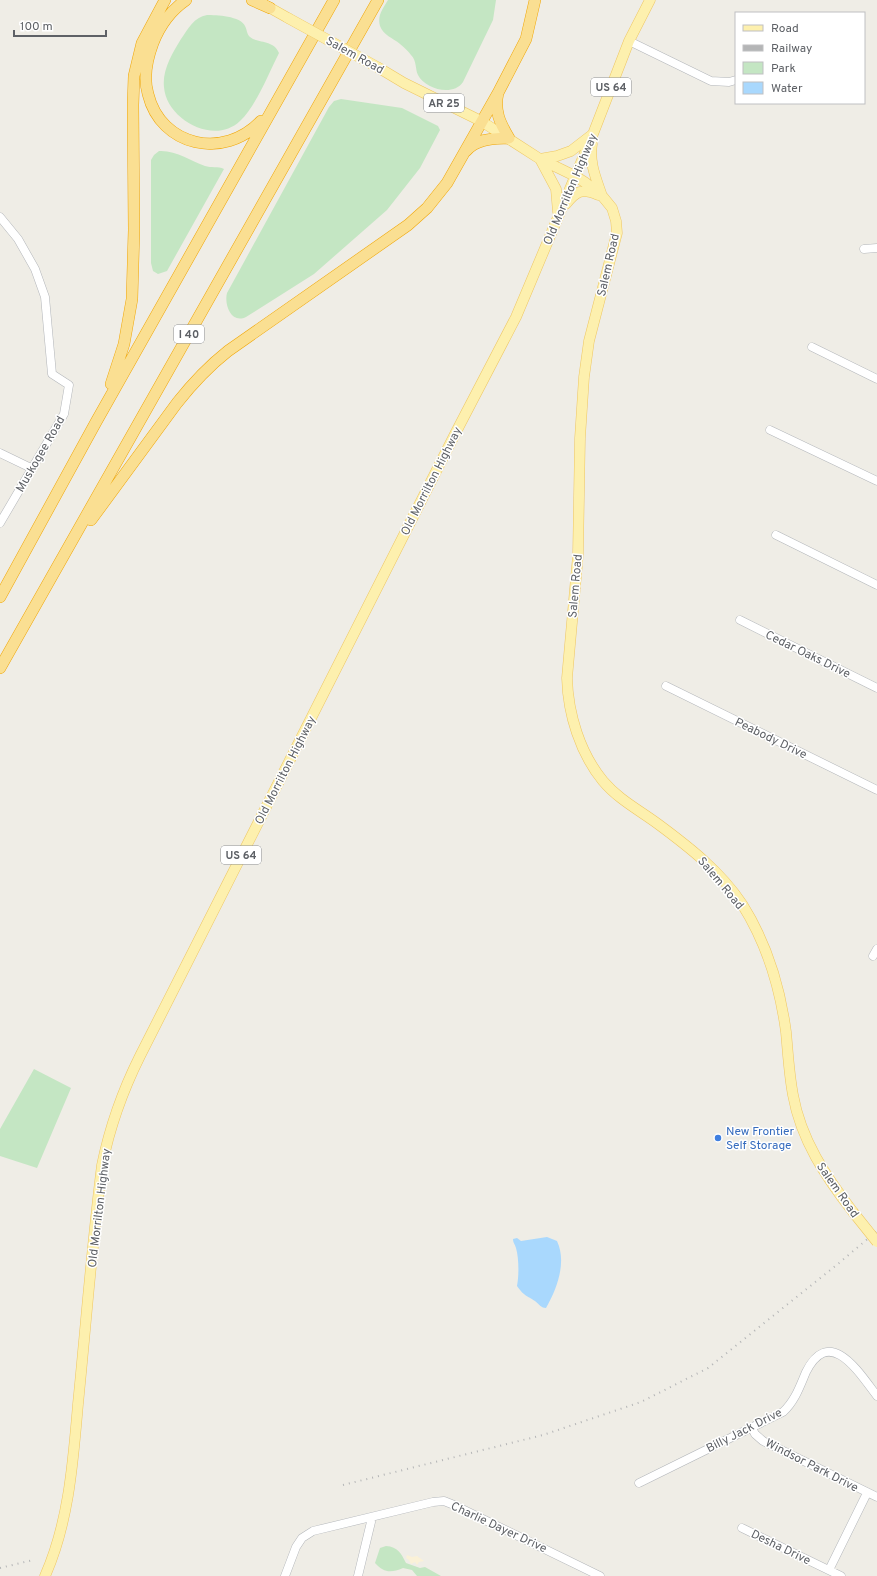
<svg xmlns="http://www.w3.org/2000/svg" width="877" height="1576" font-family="Overpass,sans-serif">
<rect width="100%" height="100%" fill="#efede6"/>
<path fill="#c4e6c3" d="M 388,0 L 496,0 L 493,20 L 463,82 C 453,97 425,89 418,75 C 415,69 417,61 411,55 C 408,51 404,47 400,44 C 393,38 383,35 380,26 C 377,16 383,8 388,0 Z
M 207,15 C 216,15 241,16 245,26 C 248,32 246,35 253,39 C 263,43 274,41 279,53 C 269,73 256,106 240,121 C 214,146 166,119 164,87 C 162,70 173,52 181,39 C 188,29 194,17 207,15 Z
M 341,99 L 402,108 L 438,126 L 440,130 L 420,168 L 387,210 L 314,274 L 246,317 C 231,324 224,305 227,293 L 329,107 L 334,101 Z
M 159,151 C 176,150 191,161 205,166 C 211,168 218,166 224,169 L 167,271 L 158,274 L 153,271 L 151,263 L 151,160 L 154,155 Z
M 34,1069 L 71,1088 L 37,1168 L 0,1156 L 0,1129 Z
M 386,1546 C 398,1547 401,1553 406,1563 L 420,1568 L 425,1567 L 441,1576 L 417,1576 L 412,1570 L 403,1568 C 391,1573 384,1573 375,1563 L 380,1548 Z"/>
<path fill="#faf1d7" d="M 407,1555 L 412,1557 L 417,1556 L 424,1561 L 419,1562 L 417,1565 L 415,1562 L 411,1564 L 409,1560 L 406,1558 Z"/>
<path fill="#a9d8fd" d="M 547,1237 L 557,1241 C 567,1262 557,1289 546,1308 C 541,1308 540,1305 535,1301 C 526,1295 524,1296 517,1286 C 519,1276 519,1258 516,1248 C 515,1244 513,1243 513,1239 L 517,1238 L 521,1241 Z"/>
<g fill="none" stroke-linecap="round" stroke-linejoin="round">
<defs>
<path id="minor" d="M 629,41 L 711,81 L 729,82 L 736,80
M 0,217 L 18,239 L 35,269 L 45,297 L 52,374 L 69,385 L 64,414 L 0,523
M 864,249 L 877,248
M 812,347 L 877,379
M 770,430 L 877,481
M 0,453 L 31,468
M 776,535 L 877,585
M 740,620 L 877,688
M 666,686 L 877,790
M 873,956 L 877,949
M 752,1428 L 755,1434 L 763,1441 L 877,1497
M 639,1483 L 783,1412 C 795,1401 800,1386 806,1372 C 830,1324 860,1374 877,1396
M 742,1528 L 841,1576
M 829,1570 L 867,1493
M 285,1576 L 296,1547 L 302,1538 L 313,1531 L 433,1502 L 444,1501 L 454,1505 L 600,1576
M 358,1576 L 371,1522 L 370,1518"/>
<path id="major" d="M 263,4 L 288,18
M 379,68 L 404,83 L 481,121 L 540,159 L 575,176 L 586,183 L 603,197 L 612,208 L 616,221 L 617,233 L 589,341 L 584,377 L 580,438 L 578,555 L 567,678 C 568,714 580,753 603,781 C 618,799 639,810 658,824 C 689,847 720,871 742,904 C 766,942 780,987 786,1032 C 788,1053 789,1074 793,1095 C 801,1140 826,1177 853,1212
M 592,144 C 589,163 596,178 602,196
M 566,204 C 576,191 582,188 598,195
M 558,212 L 556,189 L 540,159 L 557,156 L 571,151 L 593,134
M 45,1576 C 69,1522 73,1462 78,1404 C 86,1324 92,1244 102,1165 C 110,1126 122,1092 140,1056 L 455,434 L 516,317 L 593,134 L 629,41 L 650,0"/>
<path id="highway" d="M 186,0 C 170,11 160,25 153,43 C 147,59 143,77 148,94 C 161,147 224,160 261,121
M 252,0 L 270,8
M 466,151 C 477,138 494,139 509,138 C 500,123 494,111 498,93 L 526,39 L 535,0
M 111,384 L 124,344 L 132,299 L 134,230 L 133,105 L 134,76 L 142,43 L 165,0
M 91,520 L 177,403 C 192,384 209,366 228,351 L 408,225 L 427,208 L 447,183 L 498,93
M 0,597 L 96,422 L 334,0
M 0,668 L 378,0"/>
</defs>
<use href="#minor" stroke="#b3b6ba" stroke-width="9"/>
<use href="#major" stroke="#eec661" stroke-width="11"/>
<use href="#highway" stroke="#f0a606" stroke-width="12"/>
<use href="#minor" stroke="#fff" stroke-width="8"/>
<use href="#major" stroke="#fdf0ae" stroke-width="10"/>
<use href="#highway" stroke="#fadf92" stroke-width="11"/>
<path stroke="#b4b5b6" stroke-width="2" stroke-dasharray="1 5" stroke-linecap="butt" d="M 343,1485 L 543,1435 L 641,1402 L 708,1368 L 839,1263 L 877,1231
M 0,1568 L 33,1560"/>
<defs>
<path id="major-bridge" d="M 288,18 L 379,68
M 853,1212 L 877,1242"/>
</defs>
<use href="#major-bridge" stroke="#eec661" stroke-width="11" stroke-linecap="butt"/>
<use href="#major-bridge" stroke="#fdf0ae" stroke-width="10"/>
</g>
<circle fill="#3f7fe0" stroke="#fff" stroke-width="1.5" cx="718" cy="1138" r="4"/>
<g text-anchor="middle" stroke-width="3" stroke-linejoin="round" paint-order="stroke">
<g fill="#fff" stroke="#8e9094" stroke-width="1">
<rect x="591" y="78" width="40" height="18" rx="3"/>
<rect x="424" y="94" width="40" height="18" rx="3"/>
<rect x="174" y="325" width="30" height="18" rx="3"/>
<rect x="221" y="846" width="40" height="18" rx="3"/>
</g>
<g font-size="11" font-weight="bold" fill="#5e6166">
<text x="611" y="91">US 64</text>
<text x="444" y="107">AR 25</text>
<text x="189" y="338">I 40</text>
<text x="241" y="859">US 64</text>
</g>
<g font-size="12" fill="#5e6166" stroke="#fff">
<text transform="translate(355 55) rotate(29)" y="4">Salem Road</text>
<text transform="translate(570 189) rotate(-67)" y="4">Old Morrilton Highway</text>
<text transform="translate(608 265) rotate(-77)" y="4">Salem Road</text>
<text transform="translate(40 454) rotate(-60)" y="4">Muskogee Road</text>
<text transform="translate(431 481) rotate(-63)" y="4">Old Morrilton Highway</text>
<text transform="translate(575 586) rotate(-85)" y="4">Salem Road</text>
<text transform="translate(808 654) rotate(26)" y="4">Cedar Oaks Drive</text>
<text transform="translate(771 738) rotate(26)" y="4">Peabody Drive</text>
<text transform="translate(285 770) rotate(-63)" y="4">Old Morrilton Highway</text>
<text transform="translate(721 883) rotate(50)" y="4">Salem Road</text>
<text transform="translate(838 1190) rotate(55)" y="4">Salem Road</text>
<text transform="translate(99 1208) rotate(-83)" y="4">Old Morrilton Highway</text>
<text transform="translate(744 1430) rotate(-27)" y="4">Billy Jack Drive</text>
<text transform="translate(812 1465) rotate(27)" y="4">Windsor Park Drive</text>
<text transform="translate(499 1527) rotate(25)" y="4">Charlie Dayer Drive</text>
<text transform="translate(781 1547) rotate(26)" y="4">Desha Drive</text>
</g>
<g font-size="12" fill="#366cbe" stroke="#fff" text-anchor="start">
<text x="726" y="1135">New Frontier<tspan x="726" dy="14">Self Storage</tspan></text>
</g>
</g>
<rect x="735" y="12" width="130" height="92" fill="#ffffff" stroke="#bfc0c2"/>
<rect x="743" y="25" width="20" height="6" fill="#fdf0ae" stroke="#bfc0c2"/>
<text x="771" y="32" font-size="12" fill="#5e6166">Road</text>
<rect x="743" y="45" width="20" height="6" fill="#b4b5b6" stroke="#bfc0c2"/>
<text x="771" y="52" font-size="12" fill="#5e6166">Railway</text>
<rect x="743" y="62" width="20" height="12" fill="#c4e6c3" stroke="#bfc0c2"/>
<text x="771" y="72" font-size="12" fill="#5e6166">Park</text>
<rect x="743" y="82" width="20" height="12" fill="#a9d8fd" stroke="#bfc0c2"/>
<text x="771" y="92" font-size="12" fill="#5e6166">Water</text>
<path d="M14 30v6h92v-6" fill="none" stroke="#5e6166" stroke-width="2"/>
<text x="20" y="30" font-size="12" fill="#5e6166" stroke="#ffffff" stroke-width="3" paint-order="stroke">100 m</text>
</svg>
